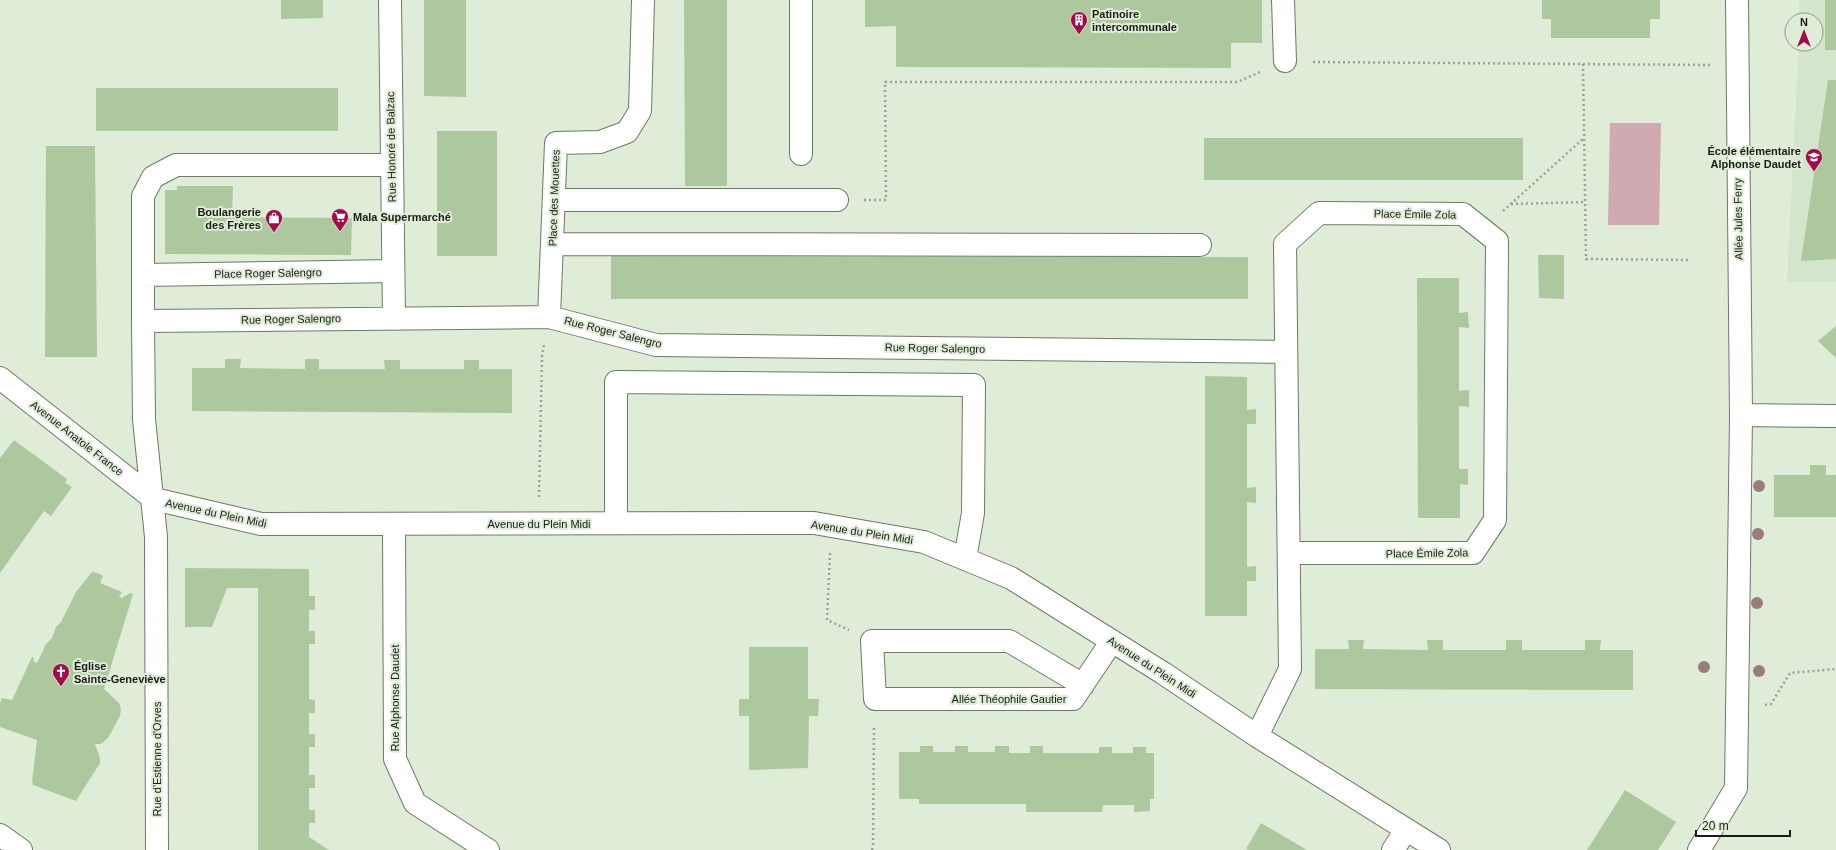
<svg xmlns="http://www.w3.org/2000/svg" width="1836" height="850" font-family="Helvetica,sans-serif">
<rect width="100%" height="100%" fill="#dfecd8"/>
<path fill="#d3e5ca" d="M 1799,0 L 1836,0 L 1836,282 L 1787,282 L 1799,44 L 1816,44 L 1816,20 L 1799,20 Z"/>
<path fill="#d0a9b1" d="M 1610,123 L 1661,123 L 1659,225 L 1608,225 Z"/>
<path fill="#adc89f" d="M 281,0 L 323,0 L 323,18 L 281,19 Z
M 424,0 L 466,0 L 466,97 L 424,96 Z
M 684,0 L 727,0 L 727,186 L 685,186 Z
M 865,0 L 1262,0 L 1262,43 L 1231,43 L 1231,68 L 896,67 L 896,26 L 865,27 Z
M 1542,0 L 1660,0 L 1660,19 L 1650,19 L 1650,38 L 1551,38 L 1551,19 L 1542,19 Z
M 1825,0 L 1836,0 L 1836,50 L 1825,50 Z
M 1828,80 L 1836,80 L 1836,259 L 1801,261 Z
M 96,88 L 338,88 L 338,131 L 96,131 Z
M 437,131 L 497,131 L 497,256 L 437,256 Z
M 1204,138 L 1523,138 L 1523,180 L 1204,180 Z
M 46,146 L 95,146 L 97,357 L 45,357 Z
M 177,186 L 233,186 L 232,217 L 352,218 L 351,255 L 165,254 L 165,190 L 177,190 Z
M 1538,255 L 1564,255 L 1564,299 L 1539,298 Z
M 611,256 L 1248,257 L 1248,299 L 611,299 Z
M 1417,278 L 1459,278 L 1459,313 L 1468,312 L 1469,328 L 1459,327 L 1459,391 L 1469,390 L 1469,407 L 1459,406 L 1459,469 L 1468,469 L 1468,485 L 1460,484 L 1460,518 L 1418,518 Z
M 1836,326 L 1836,358 L 1818,341 Z
M 225,359 L 241,359 L 240,368 L 305,369 L 305,359 L 319,359 L 319,369 L 385,369 L 384,360 L 400,360 L 400,369 L 464,369 L 464,360 L 479,360 L 479,369 L 512,369 L 512,413 L 192,411 L 192,368 L 225,368 Z
M 1205,376 L 1247,377 L 1247,410 L 1256,409 L 1256,424 L 1247,424 L 1247,488 L 1256,487 L 1256,503 L 1247,502 L 1247,567 L 1256,566 L 1256,581 L 1247,581 L 1247,616 L 1205,616 Z
M 14,440 L 67,479 L 65,483 L 72,487 L 51,516 L 44,511 L 0,573 L 0,458 Z
M 1810,465 L 1826,465 L 1826,475 L 1836,475 L 1836,517 L 1774,517 L 1774,475 L 1810,475 Z
M 185,568 L 309,569 L 309,596 L 315,596 L 315,610 L 309,610 L 309,631 L 315,631 L 315,644 L 309,644 L 309,699 L 315,700 L 315,713 L 309,713 L 309,734 L 315,734 L 315,747 L 309,747 L 309,775 L 315,775 L 315,788 L 309,788 L 309,810 L 315,810 L 315,823 L 309,823 L 309,837 L 329,850 L 258,850 L 258,588 L 227,588 L 212,627 L 185,627 Z
M 92,572 L 98,573 L 103,576 L 100,583 L 122,592 L 119,597 L 122,598 L 130,593 L 133,594 L 104,689 L 119,703 L 121,709 L 120,716 L 108,738 L 101,744 L 95,744 L 100,758 L 100,763 L 76,801 L 33,785 L 32,782 L 37,740 L 0,727 L 0,703 L 2,698 L 12,700 L 32,657 L 34,658 L 33,661 L 37,663 L 46,644 L 52,638 L 56,627 L 61,622 L 76,592 Z
M 1348,640 L 1364,640 L 1363,649 L 1428,650 L 1427,640 L 1443,640 L 1443,650 L 1506,650 L 1506,640 L 1522,640 L 1522,650 L 1585,650 L 1585,640 L 1601,640 L 1600,650 L 1633,650 L 1633,690 L 1315,689 L 1315,649 L 1349,649 Z
M 749,647 L 808,647 L 808,699 L 819,699 L 818,716 L 809,716 L 808,768 L 749,770 L 749,716 L 739,716 L 739,699 L 749,699 Z
M 920,746 L 933,746 L 933,752 L 955,752 L 955,746 L 968,746 L 968,752 L 995,752 L 995,746 L 1009,746 L 1009,753 L 1030,753 L 1030,746 L 1043,746 L 1043,753 L 1099,753 L 1099,747 L 1112,747 L 1112,753 L 1133,753 L 1133,747 L 1146,747 L 1146,753 L 1154,753 L 1154,799 L 1150,799 L 1150,811 L 1134,812 L 1134,805 L 1103,805 L 1102,812 L 1026,812 L 1026,804 L 919,804 L 919,799 L 899,799 L 899,752 L 920,752 Z
M 1625,790 L 1676,822 L 1658,850 L 1587,850 Z
M 1261,823 L 1307,850 L 1249,850 L 1246,849 Z"/>
<g fill="none" stroke-linecap="round" stroke-linejoin="round">
<defs>
<path id="minor" d="M 390,0 L 394,318
M 801,0 L 801,154
M 1283,0 L 1285,61
M 554,200 L 837,200
M 552,244 L 1200,245
M 143,275 L 393,271
M 549,317 L 556,143 L 600,142 L 627,132 L 640,111 L 643,0
M 143,321 L 143,196 L 153,177 L 176,165 L 392,165
M 0,378 L 154,499 L 261,524 L 814,523 L 924,542 L 1011,578 L 1163,673 L 1257,736 L 1439,850
M 1741,415 L 1836,416
M 616,523 L 616,382 L 974,385 L 973,513 L 965,559
M 394,525 L 395,759 L 415,803 L 488,850
M 1083,685 L 1009,641 L 872,641 L 875,699 L 1073,699 L 1112,641
M 1257,736 L 1290,669 L 1285,244 L 1319,213 L 1463,214 L 1497,241 L 1495,520 L 1473,553 L 1289,553
M 0,835 L 21,850
M 157,850 L 156,537 L 144,419 L 143,321 L 549,317 L 656,345 L 1286,352
M 1393,850 L 1406,830
M 1699,850 L 1736,788 L 1741,415 L 1737,0"/>
</defs>
<use href="#minor" stroke="#6d7967" stroke-width="24"/>
<path stroke="#9aa494" stroke-width="2.5" stroke-dasharray="2 3" stroke-linecap="butt" d="M 1313,62 L 1710,65
M 1583,64 L 1586,259 L 1690,260
M 864,200 L 886,200 L 885,82 L 1237,82 L 1260,72
M 1511,204 L 1586,202
M 1503,211 L 1584,138
M 539,497 L 542,356 L 544,344
M 830,553 L 827,620 L 849,630
M 1765,705 L 1771,704 L 1790,673 L 1836,669
M 872,850 L 873,845 L 874,727"/>
<use href="#minor" stroke="#fff" stroke-width="22"/>
</g>
<g fill="#997c7d">
<circle cx="1759" cy="486" r="6"/>
<circle cx="1758" cy="534" r="6"/>
<circle cx="1757" cy="603" r="6"/>
<circle cx="1704" cy="667" r="6"/>
<circle cx="1759" cy="671" r="6"/>
</g>
<defs>
<symbol id="building-pin" viewBox="-11 -11 22 30"><path d="M0 17L-7.5 6A9.5 9.5 0 1 1 7.5 6Z" fill="#a20a4a" stroke="#dfecd8"/><path d="M-4-6H4V6H1V3H-1V6H-4ZM-2.5-4.3h1.7v1.8h-1.7ZM.8-4.3h1.7v1.8H.8ZM-2.5-1h1.7V.8h-1.7ZM.8-1h1.7V.8H.8Z" fill="#fff"/></symbol>
<symbol id="school-pin" viewBox="-11 -11 22 30"><path d="M0 17L-7.5 6A9.5 9.5 0 1 1 7.5 6Z" fill="#a20a4a" stroke="#dfecd8"/><path d="M0-5L7-2L0 1L-7-2ZM-4 1L0 2.5L4 1V4Q0 6-4 4Z" fill="#fff"/></symbol>
<symbol id="supermarket-pin" viewBox="-11 -11 22 30"><path d="M0 17L-7.5 6A9.5 9.5 0 1 1 7.5 6Z" fill="#a20a4a" stroke="#dfecd8"/><path d="M-6-5.5h2.5l.6 2H6L4.5 2H-2.5L-4.4-4H-6ZM-1.5 3.2a1.3 1.3 0 1 0 .1 0ZM3 3.2a1.3 1.3 0 1 0 .1 0Z" fill="#fff"/></symbol>
<symbol id="shop-pin" viewBox="-11 -11 22 30"><path d="M0 17L-7.5 6A9.5 9.5 0 1 1 7.5 6Z" fill="#a20a4a" stroke="#dfecd8"/><path d="M-5-2.5h2.3a2.7 3.5 0 0 1 5.4 0H5L5.5 6h-11ZM-1.5-2.5h3a1.5 2.3 0 0 0-3 0Z" fill="#fff"/></symbol>
<symbol id="church-pin" viewBox="-11 -11 22 30"><path d="M0 17L-7.5 6A9.5 9.5 0 1 1 7.5 6Z" fill="#a20a4a" stroke="#dfecd8"/><path d="M-1.2-6h2.4v3.5h3.3v2.4h-3.3V6h-2.4V-.1h-3.3v-2.4h3.3Z" fill="#fff"/></symbol>
</defs>
<g fill-rule="evenodd">
<use href="#building-pin" x="1069" y="10" width="20" height="27"/>
<use href="#school-pin" x="1804" y="147" width="20" height="27"/>
<use href="#supermarket-pin" x="330" y="207" width="20" height="27"/>
<use href="#shop-pin" x="264" y="208" width="20" height="27"/>
<use href="#church-pin" x="51" y="662" width="20" height="27"/>
</g>
<g text-anchor="middle" stroke-width="4" stroke-linejoin="round" paint-order="stroke">
<g font-size="11" font-weight="bold" fill="#181c15" stroke="#dfecd8" text-anchor="start">
<text x="1092" y="18">Patinoire<tspan x="1092" dy="13">intercommunale</tspan></text>
<text x="1801" y="155" text-anchor="end">École élémentaire<tspan x="1801" dy="13">Alphonse Daudet</tspan></text>
<text x="261" y="216" text-anchor="end">Boulangerie<tspan x="261" dy="13">des Frères</tspan></text>
<text x="353" y="221">Mala Supermarché</text>
<text x="74" y="670">Église<tspan x="74" dy="13">Sainte-Geneviève</tspan></text>
</g>
<g font-size="11" fill="#181c15" stroke="#dfecd8">
<text transform="translate(391 147) rotate(-91)" y="4">Rue Honoré de Balzac</text>
<text transform="translate(554 198) rotate(-88)" y="4">Place des Mouettes</text>
<text transform="translate(1415 214) rotate(1)" y="4">Place Émile Zola</text>
<text transform="translate(1738 219) rotate(-91)" y="4">Allée Jules Ferry</text>
<text transform="translate(268 273) rotate(-1)" y="4">Place Roger Salengro</text>
<text transform="translate(291 319) rotate(-1)" y="4">Rue Roger Salengro</text>
<text transform="translate(613 332) rotate(14)" y="4">Rue Roger Salengro</text>
<text transform="translate(935 348) rotate(1)" y="4">Rue Roger Salengro</text>
<text transform="translate(77 438) rotate(38)" y="4">Avenue Anatole France</text>
<text transform="translate(216 513) rotate(12)" y="4">Avenue du Plein Midi</text>
<text x="539" y="528">Avenue du Plein Midi</text>
<text transform="translate(862 532) rotate(9)" y="4">Avenue du Plein Midi</text>
<text transform="translate(1427 553) rotate(-1)" y="4">Place Émile Zola</text>
<text transform="translate(1152 667) rotate(33)" y="4">Avenue du Plein Midi</text>
<text transform="translate(395 698) rotate(-90)" y="4">Rue Alphonse Daudet</text>
<text x="1009" y="703">Allée Théophile Gautier</text>
<text transform="translate(157 759) rotate(-90)" y="4">Rue d'Estienne d'Orves</text>
</g>
</g>
<g transform="translate(1804 32)"><circle r="19" fill="#dfecd8" stroke="#8f998a"/>
<path d="M0-3L7 15L0 10L-7 15Z" fill="#a20a4a"/>
<text y="-6" font-size="11" font-weight="bold" text-anchor="middle" fill="#181c15">N</text>
</g>
<path d="M1696 830v6h94v-6" fill="none" stroke="#181c15" stroke-width="2"/>
<text x="1702" y="830" font-size="12" fill="#181c15" stroke="#dfecd8" stroke-width="3" paint-order="stroke">20 m</text>
</svg>
